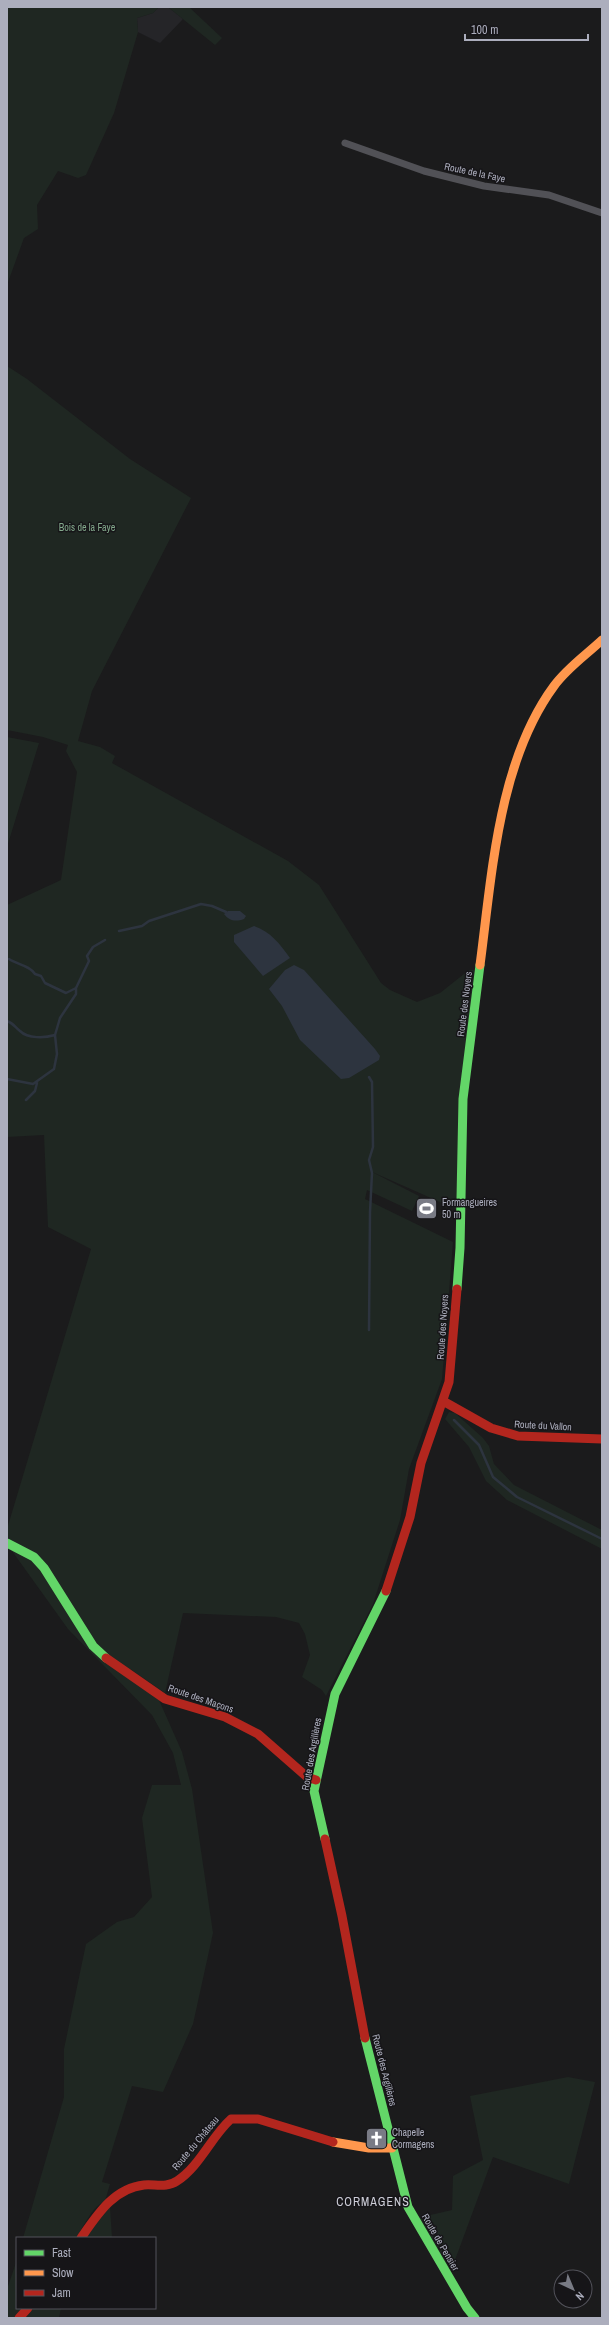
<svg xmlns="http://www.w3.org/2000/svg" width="609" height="2325" font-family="'Archivo Narrow',sans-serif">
<rect width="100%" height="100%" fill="#1b1b1c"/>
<path fill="#252528" d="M 159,7 L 168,7 L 183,19 L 160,43 L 138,32 L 137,18 L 153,13 Z"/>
<path fill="#1f2722" d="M 7,7 L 159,7 L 153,13 L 137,18 L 138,32 L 114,113 L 86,175 L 78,178 L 58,171 L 37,205 L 38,229 L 24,238 L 7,285 Z
M 168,7 L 189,7 L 222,38 L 215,45 Z
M 7,366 L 27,379 L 130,459 L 191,498 L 92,691 L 78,741 L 100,747 L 115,756 L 112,763 L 288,861 L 319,885 L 381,983 L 390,990 L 417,1002 L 440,993 L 469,970 L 474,970 L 458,1210 L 370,1171 L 419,1196 L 412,1211 L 367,1190 L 365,1199 L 453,1242 L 442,1379 L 409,1469 L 400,1520 L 373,1604 L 326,1696 L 322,1690 L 302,1677 L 310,1655 L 305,1634 L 299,1623 L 276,1617 L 183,1613 L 165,1693 L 130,1669 L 159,1700 L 182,1752 L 192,1789 L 213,1933 L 193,2024 L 163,2092 L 132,2086 L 102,2182 L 110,2184 L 105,2201 C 90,2209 85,2225 76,2238 L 23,2238 L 64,2097 L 64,2049 L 86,1944 L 117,1922 L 134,1917 L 152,1897 L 142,1818 L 152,1785 L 181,1785 L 173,1753 L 152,1715 L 68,1629 L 7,1544 L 7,1529 L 91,1249 L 48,1227 L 44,1135 L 7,1137 L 7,905 L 61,880 L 77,772 L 66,751 L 68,745 L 43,737 L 7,730 Z
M 7,737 L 39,743 L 7,847 Z
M 449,1412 L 455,1413 L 483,1438 L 489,1446 L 494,1464 L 514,1485 L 602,1530 L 602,1549 L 507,1500 L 486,1481 L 469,1447 L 445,1419 Z
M 568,2077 L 595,2082 L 569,2184 L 493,2157 L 451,2271 L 417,2218 L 452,2210 L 453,2176 L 483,2160 L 470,2096 Z
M 110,2207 L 112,2238 L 84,2238 Z
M 17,2260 L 17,2308 L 23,2308 L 13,2318 L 7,2318 L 7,2289 Z
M 34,2308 L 61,2308 L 59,2318 L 25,2318 Z"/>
<path fill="#2d343f" d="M 228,911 L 240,911 L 246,916 L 244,919 C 236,922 229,921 224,914 Z
M 254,926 C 271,932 279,943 290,958 L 263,976 L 234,942 L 234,935 Z
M 294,965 L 304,970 L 375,1049 L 380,1056 L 379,1060 L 349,1078 L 341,1079 L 300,1040 L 282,1006 L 269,989 L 285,970 Z"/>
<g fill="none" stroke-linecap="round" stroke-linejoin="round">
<path stroke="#2d343f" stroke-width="2.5" d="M 119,931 L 142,926 L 149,921 L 201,904 L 212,906 L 226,912
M 9,959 C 18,965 29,965 35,974 L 41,976 L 45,983 L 66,993 L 76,988
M 7,1021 C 13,1023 15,1027 20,1031 C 28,1039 45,1038 55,1035
M 369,1077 L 372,1082 L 373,1147 L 369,1160 L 372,1173 L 370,1212 L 369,1330
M 7,1079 L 33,1084 L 54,1069 L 57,1054 L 55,1035 L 60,1018 L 76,994 L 76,988 L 89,961 L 87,956 L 93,947 L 105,940
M 26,1100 L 35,1091 L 37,1083
M 454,1420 L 479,1445 L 493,1477 L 517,1497 L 602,1539"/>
<path stroke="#515156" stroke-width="7" d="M 345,143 L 424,171 L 484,186 L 549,195 L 602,213"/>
<path stroke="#63d668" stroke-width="9" d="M 457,1289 L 460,1248 L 463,1099 L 480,965
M 7,1543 L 34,1557 L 44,1568 L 93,1646 L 106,1658
M 325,1839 L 314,1791 L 335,1694 L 386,1591
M 365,2038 L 408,2207 L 467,2308 L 475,2318"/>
<path stroke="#ff974d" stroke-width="9" d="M 480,965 C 492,875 498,762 554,686 C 567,668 586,655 602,640
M 333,2142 L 369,2148 L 392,2148"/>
<path stroke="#b3261e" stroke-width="9" d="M 443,1401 L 491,1428 L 518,1436 L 602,1439
M 386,1591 L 410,1517 L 421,1463 L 449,1382 L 457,1289
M 106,1658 L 165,1699 L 225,1717 L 258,1734 L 307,1777 L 316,1780
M 325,1839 L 342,1916 L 365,2038
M 81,2238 C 97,2215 114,2188 144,2185 C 155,2184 167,2188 177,2181 C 200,2166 211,2137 231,2119 L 258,2119 L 333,2142
M 19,2318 L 28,2308"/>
</g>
<defs>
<symbol id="stadium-square" viewBox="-11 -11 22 22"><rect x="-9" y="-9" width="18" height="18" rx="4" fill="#797b85" stroke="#161518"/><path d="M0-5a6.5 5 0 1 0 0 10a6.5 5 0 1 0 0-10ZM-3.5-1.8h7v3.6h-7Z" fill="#fff"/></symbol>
<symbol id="church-square" viewBox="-11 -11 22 22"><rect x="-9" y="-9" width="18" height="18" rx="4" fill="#797b85" stroke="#161518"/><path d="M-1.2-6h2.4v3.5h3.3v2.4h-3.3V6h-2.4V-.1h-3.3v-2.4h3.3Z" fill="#fff"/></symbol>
</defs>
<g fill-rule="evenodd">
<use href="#stadium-square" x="414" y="1196" width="25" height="25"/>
<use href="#church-square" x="364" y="2126" width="25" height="25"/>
</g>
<g text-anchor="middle" stroke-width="3" stroke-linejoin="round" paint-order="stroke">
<g font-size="10" fill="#acaebd" stroke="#161518">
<text transform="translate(475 172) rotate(12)" y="4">Route de la Faye</text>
<text transform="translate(464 1004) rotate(-83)" y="4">Route des Noyers</text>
<text transform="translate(442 1327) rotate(-86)" y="4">Route des Noyers</text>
<text transform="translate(543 1425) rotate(3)" y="4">Route du Vallon</text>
<text transform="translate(201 1698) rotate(19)" y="4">Route des Maçons</text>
<text transform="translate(311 1754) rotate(-80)" y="4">Route des Argillères</text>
<text transform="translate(385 2070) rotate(76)" y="4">Route des Argillères</text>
<text transform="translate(195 2143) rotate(-50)" y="4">Route du Château</text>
<text transform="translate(441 2242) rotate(60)" y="4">Route de Pensier</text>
</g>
<g font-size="10" fill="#83a98c" stroke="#161518">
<text x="87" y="531">Bois de la Faye</text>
</g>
<g font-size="10" fill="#acaebd" stroke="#161518" text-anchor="start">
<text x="442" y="1206">Formangueires<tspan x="442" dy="12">50 m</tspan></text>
<text x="392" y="2136">Chapelle<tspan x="392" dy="12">Cormagens</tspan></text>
</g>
<g font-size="12" letter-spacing="1" fill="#cecfd9" stroke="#161518">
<text x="373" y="2206">CORMAGENS</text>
</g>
</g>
<rect width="609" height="2325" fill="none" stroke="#acaebd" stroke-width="16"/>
<rect x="16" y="2237" width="140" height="72" fill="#161518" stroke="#52525a"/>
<rect x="24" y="2250" width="20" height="6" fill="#63d668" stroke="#52525a"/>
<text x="52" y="2257" font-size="12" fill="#acaebd">Fast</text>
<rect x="24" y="2270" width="20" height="6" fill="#ff974d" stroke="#52525a"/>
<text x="52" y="2277" font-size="12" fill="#acaebd">Slow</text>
<rect x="24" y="2290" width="20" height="6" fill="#b3261e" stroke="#52525a"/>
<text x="52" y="2297" font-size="12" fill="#acaebd">Jam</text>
<g transform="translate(573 2289) rotate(136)"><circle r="19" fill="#161518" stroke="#52525a"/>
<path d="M0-3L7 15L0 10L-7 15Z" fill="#797b85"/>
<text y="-6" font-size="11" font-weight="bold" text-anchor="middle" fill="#acaebd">N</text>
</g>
<path d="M465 34v6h123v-6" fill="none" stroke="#acaebd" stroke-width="2"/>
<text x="471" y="34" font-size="12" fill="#acaebd" stroke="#161518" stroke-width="3" paint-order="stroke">100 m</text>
</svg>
